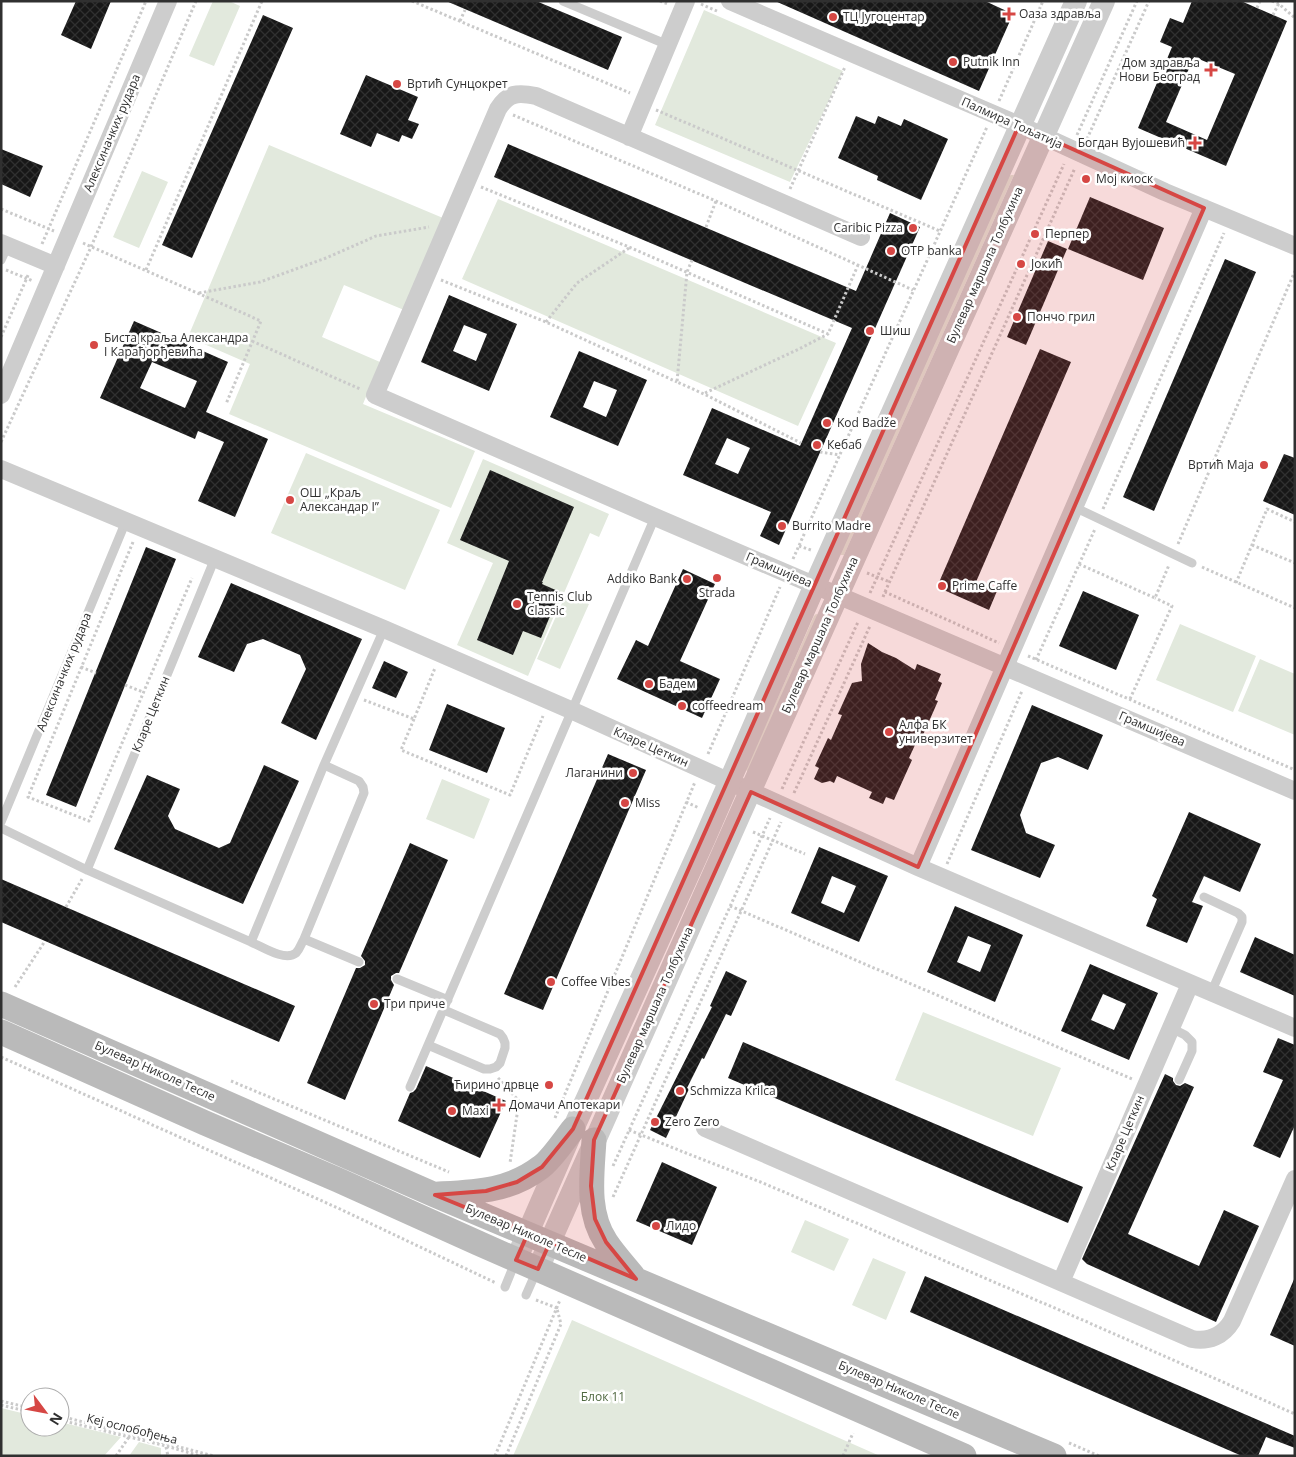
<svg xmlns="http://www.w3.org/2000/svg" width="1296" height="1457" font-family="'Open Sans',sans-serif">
<defs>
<pattern id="building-cross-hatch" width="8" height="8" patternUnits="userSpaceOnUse" patternTransform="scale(1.25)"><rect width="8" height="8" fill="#171717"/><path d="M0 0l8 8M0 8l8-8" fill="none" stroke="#303030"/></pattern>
</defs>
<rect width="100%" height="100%" fill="#fff"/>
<path fill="#e2e9dd" d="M 213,1 L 229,1 L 240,6 L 214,66 L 189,56 Z
M 704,10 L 843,71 L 790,182 L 655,125 Z
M 269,145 L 443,218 L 404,310 L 344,285 L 322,337 L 380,362 L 363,404 L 475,451 L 451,508 L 229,414 L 250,364 L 188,337 Z
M 142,171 L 168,182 L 139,248 L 113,237 Z
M 1011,175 L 1014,175 L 844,555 L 841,555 L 839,552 L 1009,176 Z
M 498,199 L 836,343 L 798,426 L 462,279 Z
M 306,453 L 440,510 L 405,590 L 271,533 Z
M 483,459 L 609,514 L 599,537 L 590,533 L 528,676 L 457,645 L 493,563 L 447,543 Z
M 566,594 L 589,604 L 560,669 L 537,659 Z
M 816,614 L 819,615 L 748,774 L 746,769 L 814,616 Z
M 1180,624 L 1256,656 L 1233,712 L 1156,680 Z
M 1260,659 L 1295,674 L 1295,735 L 1238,711 Z
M 442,779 L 490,799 L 474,839 L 426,819 Z
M 923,1012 L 1061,1068 L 1033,1136 L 895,1080 Z
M 805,1220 L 849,1239 L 834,1271 L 791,1252 Z
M 873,1258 L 906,1272 L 886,1320 L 852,1305 Z
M 572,1320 L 880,1456 L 513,1456 Z
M 1,1408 L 30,1415 L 30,1427 L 60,1427 L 60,1422 L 121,1437 L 104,1456 L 1,1456 Z
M 139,1442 L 161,1448 L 161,1456 L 129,1456 Z"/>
<path fill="url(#building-cross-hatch)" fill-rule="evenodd" d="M 76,1 L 111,1 L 91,49 L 61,35 Z
M 446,1 L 536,1 L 622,37 L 608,70 Z
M 775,1 L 985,1 L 1013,14 L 979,91 Z
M 1192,1 L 1241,1 L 1287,21 L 1226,166 L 1138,128 L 1172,47 L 1160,42 L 1170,18 L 1183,23 ZM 1194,57 L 1235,74 L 1207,140 L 1166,122 Z
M 263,15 L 293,28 L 192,258 L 162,245 Z
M 366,75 L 418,97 L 408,120 L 419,124 L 412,139 L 402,135 L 399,142 L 377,133 L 371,147 L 340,134 Z
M 856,116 L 875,124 L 878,116 L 901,126 L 904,119 L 948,139 L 921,200 L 877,180 L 878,176 L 838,158 Z
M 508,144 L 856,291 L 890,213 L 920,227 L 779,545 L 760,536 L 771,512 L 683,475 L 712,408 L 800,446 L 852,328 L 494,177 ZM 727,438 L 750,448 L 738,474 L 715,464 Z
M 1,149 L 43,166 L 30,197 L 1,184 Z
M 1090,197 L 1164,228 L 1143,280 L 1068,249 Z
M 1048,241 L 1067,249 L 1026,345 L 1007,337 Z
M 1225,259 L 1256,272 L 1154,511 L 1123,497 Z
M 449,295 L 517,324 L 489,391 L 421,362 ZM 464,325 L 487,334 L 476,361 L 453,351 Z
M 134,321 L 228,362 L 206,412 L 268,439 L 235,517 L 198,501 L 224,442 L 198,431 L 195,439 L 100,398 ZM 152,362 L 197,381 L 185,408 L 140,388 Z
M 1040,349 L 1071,362 L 976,582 L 997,591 L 989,610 L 937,587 Z
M 579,351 L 647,380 L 618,446 L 550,417 ZM 594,381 L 617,390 L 606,417 L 583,407 Z
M 1284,454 L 1295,458 L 1295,515 L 1263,501 Z
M 490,470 L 574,507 L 542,582 L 543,582 L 542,584 L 560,592 L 541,638 L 523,631 L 513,655 L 477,640 L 509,561 L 460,540 Z
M 146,547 L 176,559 L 76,807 L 46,795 Z
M 683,569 L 715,584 L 680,661 L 720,679 L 702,718 L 617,679 L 636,640 L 648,646 Z
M 231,583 L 362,639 L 316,740 L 281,723 L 306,669 L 300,655 L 263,639 L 247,644 L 234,672 L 198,657 Z
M 1083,591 L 1139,615 L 1116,670 L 1059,646 Z
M 868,643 L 882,652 L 896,658 L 915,670 L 917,664 L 941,674 L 938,681 L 942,683 L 935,700 L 938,701 L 923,735 L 920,734 L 909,758 L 912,760 L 894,800 L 886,797 L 883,804 L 869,798 L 872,792 L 837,776 L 834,783 L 830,781 L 822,783 L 814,779 L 819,768 L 815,766 L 828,738 L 831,740 L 842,715 L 838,714 L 852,683 L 862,681 L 861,664 Z
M 384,661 L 408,672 L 396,698 L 372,688 Z
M 447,704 L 505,728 L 487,773 L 429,750 Z
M 1032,705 L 1103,735 L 1088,770 L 1058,757 L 1041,763 L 1020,815 L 1026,833 L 1055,845 L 1040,878 L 971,850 Z
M 608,754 L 646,770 L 543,1010 L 504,994 Z
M 264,765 L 299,781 L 243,904 L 114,849 L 147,775 L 180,789 L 168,816 L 175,829 L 219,848 L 230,843 Z
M 1189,812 L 1261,844 L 1240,892 L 1204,876 L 1192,902 L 1203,906 L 1187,943 L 1146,926 L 1157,899 L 1152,896 Z
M 410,843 L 448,860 L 399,973 L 396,973 L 391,976 L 391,980 L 394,985 L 345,1100 L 307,1083 L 356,968 L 360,968 L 365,965 L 365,961 L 361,956 Z
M 819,847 L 888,876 L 859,942 L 791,913 ZM 832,876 L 856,886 L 844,913 L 821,903 Z
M 1,879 L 295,1006 L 279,1042 L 1,922 Z
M 955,906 L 1023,935 L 995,1002 L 927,972 ZM 968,936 L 991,945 L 980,972 L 957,962 Z
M 1255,937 L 1295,955 L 1295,996 L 1240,972 Z
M 1090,964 L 1158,993 L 1129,1060 L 1061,1031 ZM 1103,994 L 1126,1004 L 1114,1030 L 1091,1020 Z
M 726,971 L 747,981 L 731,1016 L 726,1014 L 704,1059 L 702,1058 L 687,1088 L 689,1089 L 666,1138 L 650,1130 L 712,1007 L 710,1006 Z
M 1278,1038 L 1295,1045 L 1295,1125 L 1280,1158 L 1253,1146 L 1283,1080 L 1263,1072 Z
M 743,1042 L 1083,1187 L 1068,1223 L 728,1078 Z
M 426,1066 L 506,1101 L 480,1158 L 398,1121 L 410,1093 L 413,1092 L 416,1089 Z
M 1165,1074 L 1173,1078 L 1173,1081 L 1176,1085 L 1180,1086 L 1185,1083 L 1194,1087 L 1128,1234 L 1199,1266 L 1224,1210 L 1259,1226 L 1216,1322 L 1087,1264 L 1082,1259 Z
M 662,1162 L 717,1187 L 692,1245 L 636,1221 Z
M 925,1276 L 1295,1436 L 1295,1448 L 1266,1437 L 1258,1456 L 1242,1456 L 910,1312 Z
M 1295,1277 L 1295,1346 L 1270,1335 Z"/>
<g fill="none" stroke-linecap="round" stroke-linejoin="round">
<path stroke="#cacaca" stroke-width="3" stroke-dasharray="2.5 2.5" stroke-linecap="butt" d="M 412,1 L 630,93
M 660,1 L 668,4
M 1272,1 L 1279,4 L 1295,18
M 701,4 L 717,11
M 1257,8 L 1260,1
M 1273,15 L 1280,1
M 460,21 L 465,10
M 999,101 L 1043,1
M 656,110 L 940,231
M 513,115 L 716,201 L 913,290
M 1077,135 L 1137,1
M 1087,139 L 1149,1
M 481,187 L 629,247 L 828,334 L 858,265
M 790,189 L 845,67
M 1,209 L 54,231
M 706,227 L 716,201
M 83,243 L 261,321 L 226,404
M 42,244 L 146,1
M 692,260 L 687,272 L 677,382 L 704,394 L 801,443
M 6,270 L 33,281
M 146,270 L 262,1
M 441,280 L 546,322 L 677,382
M 199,293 L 260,282 L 326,258 L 376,236 L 429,227
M 546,322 L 577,283 L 629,248
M 1,337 L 29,273
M 252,341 L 360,389
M 705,393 L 799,349 L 828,334
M 1,442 L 91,247 L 196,1
M 820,452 L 840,455
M 1103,509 L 1224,233
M 133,542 L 28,797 L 89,821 L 192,578
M 1178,544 L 1295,271
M 1252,545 L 1295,563
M 799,546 L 811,550
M 793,559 L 987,127
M 1079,564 L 1155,598 L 1169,565
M 1202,567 L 1295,608
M 867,573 L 890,582
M 1236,583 L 1267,509 L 1295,522
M 885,592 L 1075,168
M 870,593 L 1064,164
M 883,597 L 885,592 L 999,643
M 1028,656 L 1295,770
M 1036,660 L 1095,529
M 81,667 L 96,673
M 125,685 L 143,692
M 1130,699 L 1172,606 L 1155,598
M 364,700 L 414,719 L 435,668
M 414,719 L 401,750 L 510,795 L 543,716
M 708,754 L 780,587
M 782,789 L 858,622
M 794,793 L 870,626
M 686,802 L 699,808
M 753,832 L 805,854
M 947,864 L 1022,691
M 730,906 L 1132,1079
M 66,907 L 82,879
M 15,987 L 45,941
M 1,1057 L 340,1209 L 496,1283
M 498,1078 L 519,1101 L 510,1163
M 231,1081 L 449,1172
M 555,1118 L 695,782
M 629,1130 L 686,1153 L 763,1183 L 1085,1321 L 1295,1414
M 613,1166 L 770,818
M 613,1197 L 781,822
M 536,1300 L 557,1308
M 1,1401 L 30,1408
M 1,1405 L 30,1412
M 60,1416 L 214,1456
M 60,1420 L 166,1446 L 200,1456
M 1069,1443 L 1099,1456
M 166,1447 L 168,1456
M 116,1456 L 129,1437
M 495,1456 L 560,1300
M 506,1456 L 561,1324 L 557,1309
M 843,1456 L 853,1433"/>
<path stroke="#cdcdcd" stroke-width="9" d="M 563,1 L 668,45
M 1,260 L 8,245
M 1074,507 L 1192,563
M 324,765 L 359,781 L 363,787 L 364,793 L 304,939 C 301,944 300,949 296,953 C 285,962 261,946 251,942 L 324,765 L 384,629
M 1,822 L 126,521
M 1,828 L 87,870 L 251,942
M 87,870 L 215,558
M 1204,897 L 1238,913 L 1242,917 L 1242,922 L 1211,993
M 304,939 L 359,962
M 397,979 L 448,1000
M 1171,1028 L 1185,1035 L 1192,1042 L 1192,1051 L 1179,1080
M 428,1045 L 484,1069 L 490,1069 L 496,1067 L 500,1063 L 505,1048 L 505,1043 L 503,1038 L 500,1034 L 444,1010
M 410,1087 L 655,517
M 505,1287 L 516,1260
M 526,1295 L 537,1270"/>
<path stroke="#cdcdcd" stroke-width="18" d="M 730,1 L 1019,125 L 1165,192 L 1295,246
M 629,137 L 686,1
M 861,237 L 536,96 C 517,92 508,93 498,109 L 375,395 L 655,517 L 1295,791
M 1,243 L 56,266
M 1,395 L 168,1
M 1,469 L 384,629 L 573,711 L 918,867 L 1295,1028
M 918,867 L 1204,208
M 705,1128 L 1192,1339 C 1209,1342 1223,1336 1232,1321 L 1295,1179
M 1061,1282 L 1190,984"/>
<path stroke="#cdcdcd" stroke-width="22" d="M 516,1260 L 573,1129 L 704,840 L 815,585 L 1076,1
M 538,1269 C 726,846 913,423 1104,1"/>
<path stroke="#bababa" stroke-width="25" d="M 1,1004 L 435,1195 L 1054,1456
M 1,1032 L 205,1123 L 338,1180 L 478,1243 L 964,1456
M 594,1140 C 592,1175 586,1212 606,1242 C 614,1254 624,1265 633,1276
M 439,1194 C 476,1192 510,1191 541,1167 C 551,1160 565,1139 573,1129"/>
</g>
<path fill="#d64744" fill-opacity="0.2" stroke="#d64744" stroke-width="4" stroke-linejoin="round" d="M 1019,125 L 1204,208 L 918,867 L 751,792 L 594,1140 L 591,1186 L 595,1219 L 606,1242 L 636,1279 L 550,1242 L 538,1269 L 516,1260 L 528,1233 L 435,1195 L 486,1191 L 517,1182 L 542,1167 L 573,1129 Z"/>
<g fill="#d64744" stroke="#fff" stroke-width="2">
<path d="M1006.5 6.5h5v5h5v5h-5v5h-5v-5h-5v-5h5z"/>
<circle cx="833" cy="17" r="5"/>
<circle cx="953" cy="62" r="5"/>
<path d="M1208.5 62.5h5v5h5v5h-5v5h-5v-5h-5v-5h5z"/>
<circle cx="397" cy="84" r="5"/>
<path d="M1192.5 135.5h5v5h5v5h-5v5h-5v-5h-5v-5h5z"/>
<circle cx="1086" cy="179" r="5"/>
<circle cx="913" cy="228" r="5"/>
<circle cx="1035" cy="234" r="5"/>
<circle cx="891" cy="251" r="5"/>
<circle cx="1021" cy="264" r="5"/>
<circle cx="1017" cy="317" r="5"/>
<circle cx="870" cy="331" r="5"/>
<circle cx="94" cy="345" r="5"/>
<circle cx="827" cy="423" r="5"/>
<circle cx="817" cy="445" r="5"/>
<circle cx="1264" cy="465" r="5"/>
<circle cx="290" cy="500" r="5"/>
<circle cx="782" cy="526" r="5"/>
<circle cx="717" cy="578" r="5"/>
<circle cx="687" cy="579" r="5"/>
<circle cx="942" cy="586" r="5"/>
<circle cx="517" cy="604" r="5"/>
<circle cx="649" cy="684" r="5"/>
<circle cx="682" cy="706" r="5"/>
<circle cx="889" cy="732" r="5"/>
<circle cx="633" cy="773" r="5"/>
<circle cx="625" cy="803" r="5"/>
<circle cx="551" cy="982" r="5"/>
<circle cx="374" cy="1004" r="5"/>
<circle cx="549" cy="1085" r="5"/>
<circle cx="680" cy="1091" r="5"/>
<path d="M496.5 1097.5h5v5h5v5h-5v5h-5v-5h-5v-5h5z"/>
<circle cx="452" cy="1111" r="5"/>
<circle cx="655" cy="1122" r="5"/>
<circle cx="656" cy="1226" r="5"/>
</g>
<g text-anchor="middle" stroke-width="5" stroke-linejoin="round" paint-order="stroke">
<g font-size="12" fill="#303030" stroke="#fff" text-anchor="start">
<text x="1019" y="18">Оаза здравља</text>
<text x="843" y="21">ТЦ Југоцентар</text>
<text x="963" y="66">Putnik Inn</text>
<text x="1200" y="67" text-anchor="end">Дом здравља<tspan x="1200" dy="14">Нови Београд</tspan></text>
<text x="407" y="88">Вртић Сунцокрет</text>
<text x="1185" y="147" text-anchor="end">Богдан Вујошевић</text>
<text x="1096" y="183">Мој киоск</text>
<text x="903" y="232" text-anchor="end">Caribic Pizza</text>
<text x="1045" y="238">Перпер</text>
<text x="901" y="255">OTP banka</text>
<text x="1031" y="268">Јокић</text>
<text x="1027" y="321">Пончо грил</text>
<text x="880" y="335">Шиш</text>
<text x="104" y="342">Биста краља Александра<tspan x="104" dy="14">I Карађорђевића</tspan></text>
<text x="837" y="427">Kod Badže</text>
<text x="827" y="449">Кебаб</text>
<text x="1254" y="469" text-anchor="end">Вртић Маја</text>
<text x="300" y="497">ОШ „Краљ<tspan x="300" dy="14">Александар I”</tspan></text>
<text x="792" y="530">Burrito Madre</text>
<text x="677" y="583" text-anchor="end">Addiko Bank</text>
<text x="952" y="590">Prime Caffe</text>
<text x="717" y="597" text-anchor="middle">Strada</text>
<text x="527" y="601">Tennis Club<tspan x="527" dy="14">Classic</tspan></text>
<text x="659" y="688">Бадем</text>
<text x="692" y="710">coffeedream</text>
<text x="899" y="729">Алфа БК<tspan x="899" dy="14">универзитет</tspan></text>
<text x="623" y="777" text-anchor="end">Лаганини</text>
<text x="635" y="807">Miss</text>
<text x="561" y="986">Coffee Vibes</text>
<text x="384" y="1008">Три приче</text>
<text x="539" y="1089" text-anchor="end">Ћирино дрвце</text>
<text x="690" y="1095">Schmizza Krilca</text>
<text x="509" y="1109">Домачи Апотекари</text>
<text x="462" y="1115">Maxi</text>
<text x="665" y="1126">Zero Zero</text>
<text x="666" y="1230">Лидо</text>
</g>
<g font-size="12" fill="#303030" stroke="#fff">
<text transform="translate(1012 123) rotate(24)" y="4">Палмира Тољатија</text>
<text transform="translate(112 133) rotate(-67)" y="4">Алексиначких рудара</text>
<text transform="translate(985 265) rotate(-66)" y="4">Булевар маршала Толбухина</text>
<text transform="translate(779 570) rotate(23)" y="4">Грамшијева</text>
<text transform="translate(820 635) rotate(-66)" y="4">Булевар маршала Толбухина</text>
<text transform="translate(64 672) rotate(-68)" y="4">Алексиначких рудара</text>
<text transform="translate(151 714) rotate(-68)" y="4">Кларе Цеткин</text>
<text transform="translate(1152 729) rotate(23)" y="4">Грамшијева</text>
<text transform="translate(651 747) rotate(24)" y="4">Кларе Цеткин</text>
<text transform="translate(655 1005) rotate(-66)" y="4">Булевар маршала Толбухина</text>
<text transform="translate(155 1071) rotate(24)" y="4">Булевар Николе Тесле</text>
<text transform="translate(1125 1133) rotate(-67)" y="4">Кларе Цеткин</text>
<text transform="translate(526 1233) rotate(23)" y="4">Булевар Николе Тесле</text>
<text transform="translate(899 1390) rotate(23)" y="4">Булевар Николе Тесле</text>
<text transform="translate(132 1429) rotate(14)" y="4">Кеј ослобођења</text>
</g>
<g font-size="12" fill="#506941" stroke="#fff">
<text x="603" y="1401">Блок 11</text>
</g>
</g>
<rect width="1296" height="1457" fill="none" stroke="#303030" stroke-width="5"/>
<g transform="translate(45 1412) rotate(122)"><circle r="24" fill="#ffffff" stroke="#acacac"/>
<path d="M0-4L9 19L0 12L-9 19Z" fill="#d64744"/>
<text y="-8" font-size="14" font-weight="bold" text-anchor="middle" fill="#303030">N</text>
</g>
</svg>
